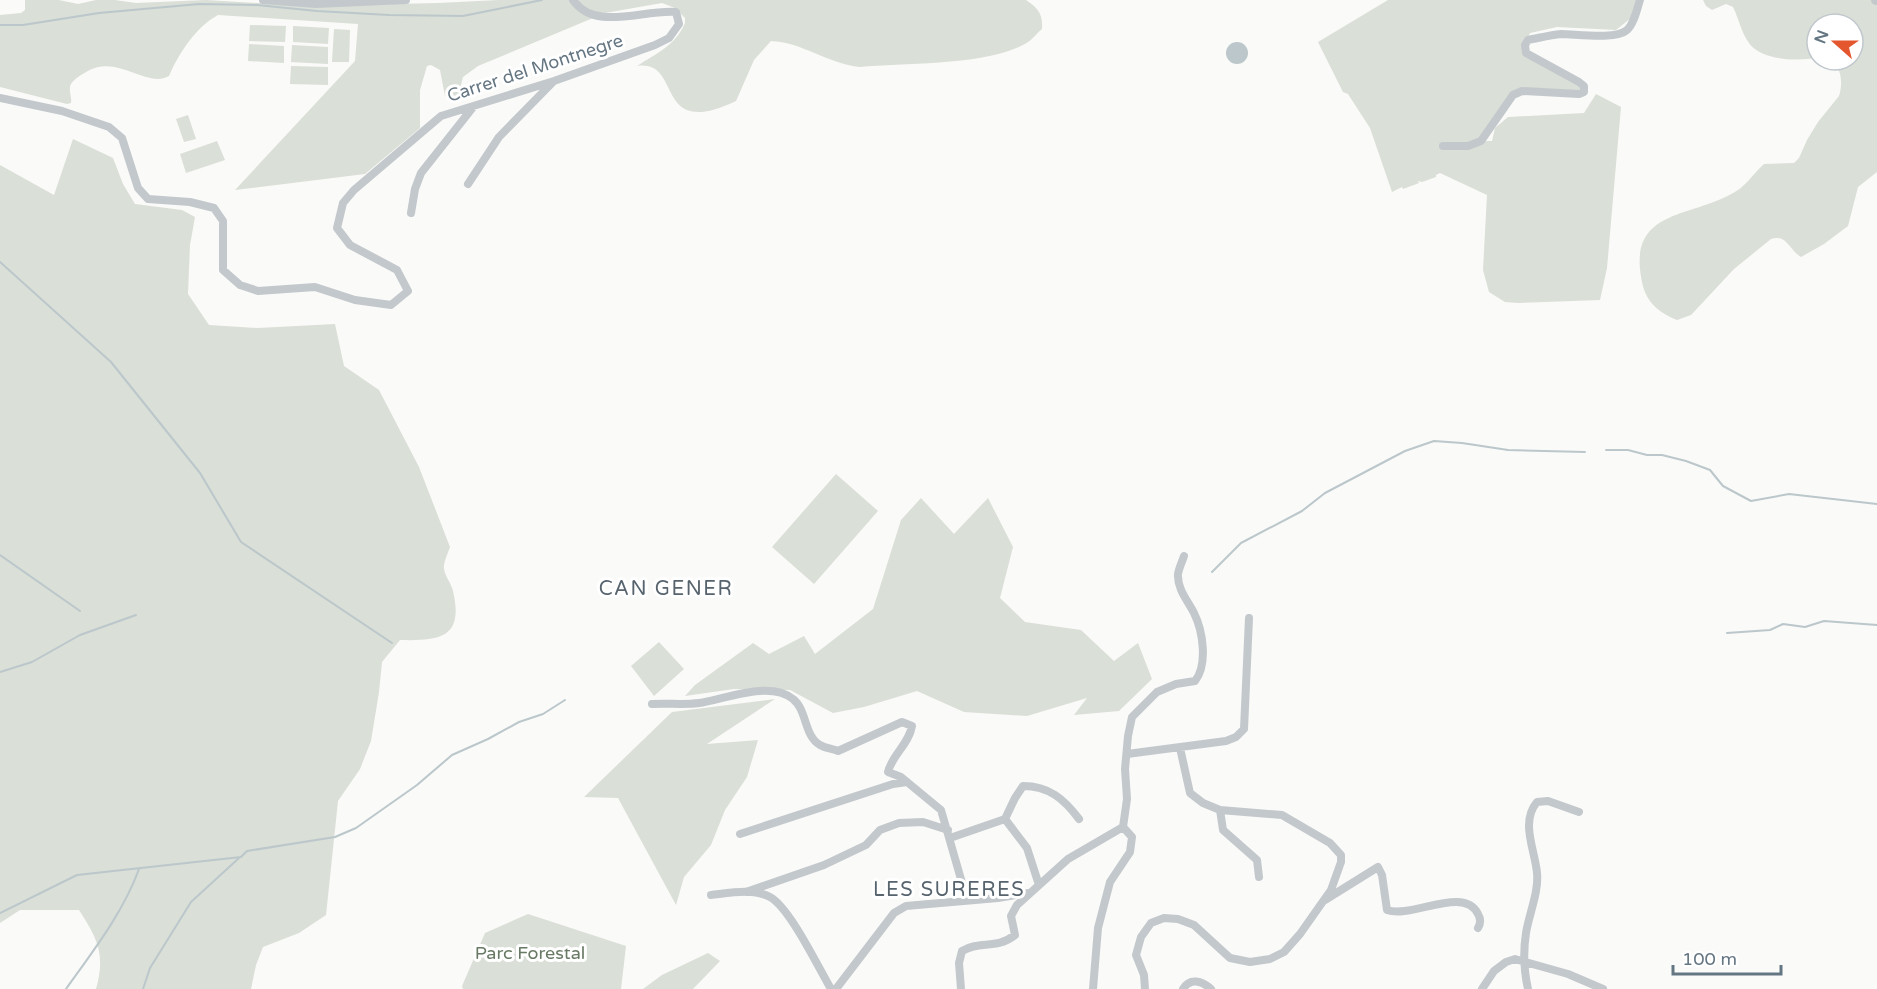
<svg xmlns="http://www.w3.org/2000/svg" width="1877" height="989" font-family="'Varela Round',sans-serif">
<rect width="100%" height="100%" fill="#fafaf8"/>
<path fill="#dadfd7" d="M 25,0 L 59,0 L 78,4 L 96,0 L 115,0 L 136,3 L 206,0 L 308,6 L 438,3 L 499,0 L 1026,0 C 1038,8 1043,14 1042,29 C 1037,33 1033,39 1028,42 C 991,66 905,63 860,67 C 828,64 802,42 771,41 L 754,60 L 736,101 C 652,141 684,59 637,66 C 657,53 675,46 685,23 L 685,18 L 675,8 L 662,3 L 605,13 L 478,66 L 463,77 L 457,100 L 453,103 L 445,96 L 440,70 L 431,65 L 427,66 L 420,90 L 420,128 L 365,174 L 235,190 L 355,61 L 358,24 L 218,15 C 196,27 179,53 169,76 C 145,89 118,53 86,72 C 81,75 74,79 71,84 C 68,90 72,97 71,103 L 67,104 L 0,87 L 0,15 L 21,13 L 25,10 Z
M 1388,0 L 1637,0 L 1631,18 L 1616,30 L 1557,27 L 1530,33 L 1522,51 L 1584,86 L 1584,92 L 1510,94 L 1482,141 L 1492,141 L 1495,128 L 1508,117 L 1584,113 L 1596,94 L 1621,107 L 1607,268 L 1600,300 L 1518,303 L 1505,302 L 1489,292 L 1483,270 L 1487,195 L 1440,173 L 1436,175 L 1436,177 L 1422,182 L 1418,181 L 1419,183 L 1403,189 L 1402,187 L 1392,192 L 1370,128 L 1348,94 L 1343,92 L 1318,42 Z
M 1703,0 L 1877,0 L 1877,172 L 1858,187 L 1848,226 L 1824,244 L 1801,257 C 1789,250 1787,234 1771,239 L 1734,269 L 1691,315 L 1677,320 C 1658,312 1646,302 1642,282 C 1626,206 1695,219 1738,190 C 1747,184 1755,172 1764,164 L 1794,163 L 1799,158 L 1807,140 L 1818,122 L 1839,96 C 1843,84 1842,65 1829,60 L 1853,60 L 1853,24 L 1817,24 L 1817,58 C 1797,61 1762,61 1749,43 C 1741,32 1739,19 1733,7 L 1726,4 L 1712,10 L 1706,6 Z
M 250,25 L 286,26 L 285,42 L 249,41 Z
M 293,26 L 329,28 L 328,44 L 293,42 Z
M 334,29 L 350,30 L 349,62 L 332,62 Z
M 249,44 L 284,46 L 284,63 L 248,61 Z
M 292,45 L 328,47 L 328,64 L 291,62 Z
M 291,66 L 328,67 L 328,85 L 290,84 Z
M 188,115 L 196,139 L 184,142 L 176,119 Z
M 73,139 L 113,158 L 123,184 L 135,204 L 182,210 L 195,217 L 190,245 L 188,294 L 209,325 L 258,328 L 335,324 L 344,366 L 379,390 L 419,467 L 450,547 C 448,553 443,563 444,569 C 445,576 451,583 453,591 C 464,638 440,641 400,640 L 382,662 L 379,692 L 371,741 L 360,769 L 338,801 L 326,915 L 299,933 L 263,947 L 256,965 L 251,989 L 96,989 C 106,954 97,938 79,910 L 20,910 L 0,923 L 0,165 L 54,195 Z
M 217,141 L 225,160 L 186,173 L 180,154 Z
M 836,474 L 878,511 L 814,584 L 772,547 Z
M 921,498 L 954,534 L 988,498 L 1013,547 L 1000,598 L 1025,622 L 1081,630 L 1114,661 L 1138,643 L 1152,679 L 1119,711 L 1074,715 L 1087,698 L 1027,716 L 964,712 L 917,691 L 864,707 L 833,713 L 790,690 L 734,689 L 685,696 L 695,685 L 753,643 L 769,654 L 804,636 L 815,654 L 873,609 L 901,520 Z
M 659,642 L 684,669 L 654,696 L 631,666 Z
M 775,699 L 707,744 L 758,740 L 747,777 L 725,810 L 711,845 L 684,877 L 676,905 L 618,798 L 584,797 L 672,712 Z
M 528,914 L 626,946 L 621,989 L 463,989 L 462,986 L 485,933 Z
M 708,953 L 720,961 L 693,989 L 643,989 L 662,975 Z"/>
<path fill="#bbc7cb" d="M1226 53a11 11 0 1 1 22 0a11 11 0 1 1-22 0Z"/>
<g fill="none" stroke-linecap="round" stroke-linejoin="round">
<path stroke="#bbc7cb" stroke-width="2" d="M 0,25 L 23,25 L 99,13 L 199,4 L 257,5 L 317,11 L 389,15 L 463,16 L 542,0
M 0,262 L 111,362 L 200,473 L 241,542 L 392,643
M 1606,450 L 1628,450 L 1647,455 L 1662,455 L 1686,461 L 1710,470 L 1723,486 L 1751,501 L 1789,494 L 1877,504
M 0,555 L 80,611
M 1212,572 L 1241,543 L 1302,511 L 1325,493 L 1405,451 L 1434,441 L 1462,443 L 1508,450 L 1585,452
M 1727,633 L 1770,630 L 1783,624 L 1805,627 L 1824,621 L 1877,625
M 0,672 L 32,662 L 80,635 L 136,615
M 0,913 L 77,875 L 241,857 L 247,851 L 335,837 L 356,828 L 417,785 L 452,755 L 488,739 L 519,722 L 543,714 L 565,700
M 66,989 C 93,951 123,913 139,869
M 143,989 L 150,968 L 191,902 L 239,858"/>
<path stroke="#c3c8cc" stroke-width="8" d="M 263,0 L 316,4 L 406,0
M 0,98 L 62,111 L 109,127 L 122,138 L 138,188 L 148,199 L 190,202 L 214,208 L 223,221 L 223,270 L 240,285 L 258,291 L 315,287 L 355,300 L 391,305 L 408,291 L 397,270 L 350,245 L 337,228 L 343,203 L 354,190 L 441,116 L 554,81 L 655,45 L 669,38 L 679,24 L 676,12 C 643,9 595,32 573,0
M 1443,146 L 1468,146 L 1481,141 L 1513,95 L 1522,91 L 1579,94 L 1584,92 L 1584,86 L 1579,82 L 1526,53 L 1525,45 L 1528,40 C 1539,38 1550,35 1561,34 C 1576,34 1616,40 1627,30 C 1634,24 1637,9 1640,0
M 468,184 L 499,137 L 552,83
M 411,213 L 415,189 L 421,173 L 474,106
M 652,704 C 668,703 684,705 699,703 C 725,699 770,680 793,699 C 807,710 804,736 820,745 C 825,748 833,749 838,751 L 902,722 L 912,726 C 909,744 892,755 888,772 L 901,777 L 941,810 L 967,900
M 1127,754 L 1226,741 L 1236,737 L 1244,729 L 1249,618
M 1220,810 L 1223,830 L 1257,860 L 1259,877
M 1005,819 L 1027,848 L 1039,885
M 740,834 L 893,784 L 907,782
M 950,838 L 1005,819 L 1015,798 L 1023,786 C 1049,786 1064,799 1079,819
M 746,892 L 824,865 L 866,845 L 880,830 L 899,823 L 923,822 L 948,830
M 711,895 C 729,893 753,888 770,897 C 790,908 818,967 831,989
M 1325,900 L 1378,867 L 1382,875 L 1387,910 C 1411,919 1464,885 1478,914 C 1481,919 1481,923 1478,928
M 836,989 L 894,913 L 906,906 L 998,898 L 1029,893
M 961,989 L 959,963 L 962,951 C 980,940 996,950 1015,935 L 1011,916 L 1017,905 L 1068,859 L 1123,827
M 1093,989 L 1098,928 L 1110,882 L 1130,852 L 1132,837 L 1123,827 L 1127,799 L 1125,769 L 1128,736 L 1132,717 L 1157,692 L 1176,684 L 1195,681 C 1208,665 1203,631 1194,613 C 1188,601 1177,589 1178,574 C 1179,568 1182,562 1184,556
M 1145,989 L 1144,975 L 1136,955 L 1141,937 L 1151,923 L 1164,918 L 1178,919 L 1194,925 L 1230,958 L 1250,962 L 1270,959 L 1284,952 L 1300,934 L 1331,890 L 1341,862 L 1341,855 L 1330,843 L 1282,815 L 1220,810 L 1203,803 L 1190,793 L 1180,748
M 1183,989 C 1190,977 1202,981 1211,989
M 1482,989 L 1494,971 L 1506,962 L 1515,959 L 1568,974 L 1603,989
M 1528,989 C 1524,971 1523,952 1526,933 C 1529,914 1539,892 1537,873 C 1535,850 1520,822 1537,802 L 1548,801 L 1579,812"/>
<path stroke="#c3c8cc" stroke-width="10" d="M 1876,0 L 1877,0"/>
</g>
<g text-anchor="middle" stroke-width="6" stroke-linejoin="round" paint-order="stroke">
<g font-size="18" fill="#657683" stroke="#fff">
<text transform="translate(535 68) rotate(-18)" y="6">Carrer del Montnegre</text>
</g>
<g font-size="18" fill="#687a64" stroke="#fff">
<text x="530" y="959">Parc Forestal</text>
</g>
<g font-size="20" letter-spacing="1.5" fill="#57646e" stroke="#fff">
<text x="666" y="595">CAN GENER</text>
<text x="949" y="896">LES SURERES</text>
</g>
</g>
<g transform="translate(1835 42) rotate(291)"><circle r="28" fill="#ffffff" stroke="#c1c8cd" stroke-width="1.5"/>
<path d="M0-4.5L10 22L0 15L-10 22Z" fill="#e4572e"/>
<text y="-9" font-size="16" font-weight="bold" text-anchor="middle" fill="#657683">N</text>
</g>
<path d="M1673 965v9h108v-9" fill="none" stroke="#657683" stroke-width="3"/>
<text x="1682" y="965" font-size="18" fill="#657683" stroke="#ffffff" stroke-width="4.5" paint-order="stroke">100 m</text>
</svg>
